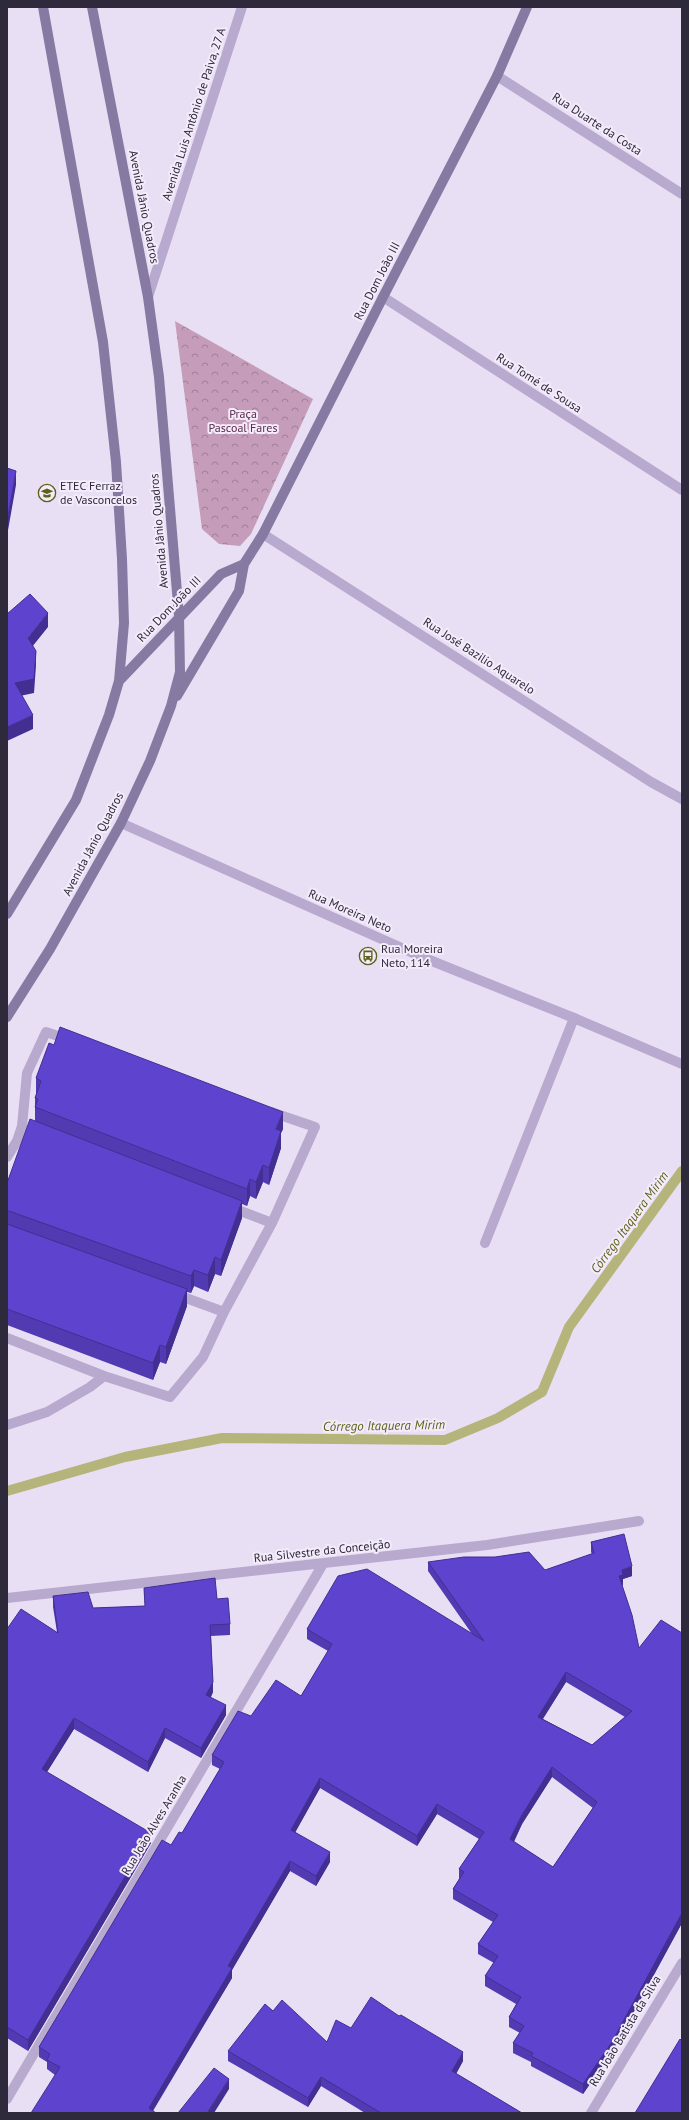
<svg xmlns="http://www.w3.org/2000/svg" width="689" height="2120" font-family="'PT Sans',sans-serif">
<defs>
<pattern id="forest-crowns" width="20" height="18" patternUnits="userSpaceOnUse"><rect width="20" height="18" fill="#c59dba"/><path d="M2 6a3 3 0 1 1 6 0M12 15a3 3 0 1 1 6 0" fill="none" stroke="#a08098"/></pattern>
</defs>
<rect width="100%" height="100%" fill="#e9dff5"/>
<path fill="url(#forest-crowns)" d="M 175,321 L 313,399 L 251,534 L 240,546 L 219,544 L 202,529 Z"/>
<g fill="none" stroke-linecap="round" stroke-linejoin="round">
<path stroke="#b4b47b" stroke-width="10" d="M 7,1491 L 125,1457 L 222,1438 L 445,1440 L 498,1418 L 542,1392 L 569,1327 L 682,1171"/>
<path stroke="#b8a9ce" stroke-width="10" d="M 485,1243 L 574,1018"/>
<path stroke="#b8a9ce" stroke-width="10" d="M 497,76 L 682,194
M 148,297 L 242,7
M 383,297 L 682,490
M 263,534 L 651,782 L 682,799
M 121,823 L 422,957 L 574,1018 L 682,1064
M 7,1157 L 17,1141 L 22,1126 L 27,1073 L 46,1032 L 70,1040
M 230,1207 L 272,1223
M 175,1294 L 224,1312
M 7,1338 L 104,1376
M 7,1425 L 47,1412 L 90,1387 L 104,1376 L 170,1397 L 203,1357 L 224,1312 L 272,1223 L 315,1127 L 271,1112
M 7,1598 L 487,1545 L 639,1521
M 7,2099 L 323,1564
M 591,2113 L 682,1963"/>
<path stroke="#877aa2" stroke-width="10" d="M 119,681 L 221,574 L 244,564
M 177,696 L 239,591 L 244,564 L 263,534 L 383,297 L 497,76 L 527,7
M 7,914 L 76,800 L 109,715 L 119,681 L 124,623 L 122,559 L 116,462 L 103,342 L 43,7
M 7,1017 L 50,949 L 121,823 L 150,761 L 171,706 L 180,672 L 179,616 L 159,377 L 148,297 L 92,7"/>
</g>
<path fill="#513ab2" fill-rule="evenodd" d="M 36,1078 L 283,1129 L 281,1133 L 281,1148 L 269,1185 L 263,1182 L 256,1199 L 250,1196 L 247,1206 L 242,1204 L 242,1218 L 221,1276 L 215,1274 L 208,1292 L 194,1286 L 191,1293 L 187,1292 L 187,1306 L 166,1364 L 160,1362 L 153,1380 L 7,1325 L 7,1183 L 35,1121 L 35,1098 L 36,1095 Z
M 591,1542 L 632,1576 L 623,1579 L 623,1585 L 622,1585 L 682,1923 L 612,2052 L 583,2094 L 531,2066 L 531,2062 L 513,2053 L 513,2043 L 520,2033 L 509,2027 L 509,2017 L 516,2004 L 485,1986 L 485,1976 L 494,1963 L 478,1954 L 478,1944 L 493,1922 L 453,1899 L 453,1889 L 459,1879 L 459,1869 L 479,1839 L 437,1814 L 417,1846 L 320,1788 L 295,1832 L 330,1862 L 316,1886 L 290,1871 L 232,1970 L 232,1978 L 153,2111 L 55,2075 L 47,2069 L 47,2062 L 39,2057 L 39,2047 L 171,1845 L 182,1833 L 220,1769 L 212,1765 L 212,1755 L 251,1716 L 301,1696 L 328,1651 L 307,1639 L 307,1629 L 472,1634 L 428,1571 L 428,1562 L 545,1570 L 592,1554 L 591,1552 ZM 566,1682 L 625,1717 L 592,1745 L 543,1719 ZM 552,1777 L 593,1808 L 553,1867 L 514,1842 L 522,1824 Z
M 144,1588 L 217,1599 L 230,1624 L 230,1635 L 211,1636 L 213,1692 L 211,1697 L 226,1715 L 201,1758 L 165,1738 L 148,1772 L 74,1729 L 47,1772 L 151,1843 L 28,2051 L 7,2038 L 7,1629 L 57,1632 L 53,1607 L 53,1596 L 93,1608 L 145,1606 Z
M 273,2011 L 327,2042 L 351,2028 L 463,2061 L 456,2074 L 522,2113 L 365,2113 L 321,2086 L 308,2107 L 228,2061 L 228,2051 Z"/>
<path fill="#422f91" d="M 16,471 L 16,485 L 7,536 L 7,522 Z
M 48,613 L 48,627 L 28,652 L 28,638 Z
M 36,651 L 36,665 L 34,693 L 15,697 L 15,683 Z
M 33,715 L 33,729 L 7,741 L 7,727 Z
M 283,1112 L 283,1129 L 281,1133 L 281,1148 L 269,1185 L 269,1168 L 276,1129 Z
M 263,1165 L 263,1182 L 256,1199 L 256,1182 Z
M 250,1179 L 250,1196 L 247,1206 L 247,1189 Z
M 242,1201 L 242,1218 L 221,1276 L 221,1260 Z
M 215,1257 L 215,1274 L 208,1292 L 208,1275 Z
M 194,1270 L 194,1286 L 191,1293 L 191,1276 Z
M 187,1289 L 187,1306 L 166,1364 L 166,1347 Z
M 160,1345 L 160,1362 L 153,1380 L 153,1363 Z
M 632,1566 L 632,1576 L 623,1579 L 623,1585 L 619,1586 L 619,1576 L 622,1570 Z
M 566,1672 L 566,1682 L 538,1726 L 538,1717 Z
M 213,1682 L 213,1692 L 206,1706 L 206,1695 Z
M 226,1705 L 226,1715 L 201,1758 L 201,1748 Z
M 74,1718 L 74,1729 L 42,1780 L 42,1769 Z
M 165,1728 L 165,1738 L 148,1772 L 148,1762 Z
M 552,1767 L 552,1777 L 522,1824 L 510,1849 L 510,1839 L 522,1815 Z
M 320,1778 L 320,1788 L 291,1840 L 291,1830 Z
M 437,1804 L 437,1814 L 417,1846 L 417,1836 Z
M 151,1833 L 151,1843 L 28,2051 L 28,2040 Z
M 330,1852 L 330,1862 L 316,1886 L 316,1876 Z
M 290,1861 L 290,1871 L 232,1970 L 232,1978 L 151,2113 L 149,2108 L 228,1966 Z
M 682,1913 L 682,1923 L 612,2052 L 583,2094 L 583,2084 Z
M 463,2052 L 463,2061 L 452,2081 L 452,2071 Z
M 321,2077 L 321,2086 L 308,2107 L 308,2098 Z
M 229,2079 L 229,2089 L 214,2113 L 207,2113 Z"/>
<path fill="#5e43cf" stroke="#422f91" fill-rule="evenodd" d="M 7,468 L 16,471 L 7,522 Z
M 30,594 L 48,613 L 28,638 L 36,651 L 34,679 L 15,683 L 33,715 L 7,727 L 7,614 Z
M 60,1027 L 283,1112 L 276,1129 L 281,1131 L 269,1168 L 263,1165 L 256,1182 L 250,1179 L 247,1189 L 35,1107 L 38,1099 L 35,1098 L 41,1081 L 36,1078 L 49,1043 L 54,1045 Z
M 30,1119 L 242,1201 L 221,1260 L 215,1257 L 208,1275 L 194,1270 L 191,1276 L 9,1211 L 7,1211 L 7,1183 Z
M 7,1224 L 187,1289 L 166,1347 L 160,1345 L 153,1363 L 7,1309 Z
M 624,1534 L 632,1566 L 622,1570 L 623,1575 L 619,1576 L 632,1615 L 639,1648 L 661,1620 L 682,1633 L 682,1913 L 612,2042 L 583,2084 L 531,2056 L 533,2053 L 513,2043 L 524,2026 L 509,2017 L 521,1997 L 485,1976 L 498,1956 L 478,1944 L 498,1915 L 453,1889 L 464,1872 L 459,1869 L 484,1832 L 437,1804 L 417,1836 L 320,1778 L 291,1830 L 330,1852 L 316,1876 L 290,1861 L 228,1966 L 232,1968 L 149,2108 L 156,2113 L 31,2113 L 60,2067 L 47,2060 L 50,2054 L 39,2047 L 162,1840 L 171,1845 L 179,1832 L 182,1833 L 224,1762 L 212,1755 L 238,1711 L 251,1716 L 276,1680 L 301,1696 L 332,1644 L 307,1629 L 338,1576 L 367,1569 L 484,1641 L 428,1562 L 464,1557 L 495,1557 L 529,1552 L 545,1570 L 594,1553 L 591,1542 ZM 566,1672 L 632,1711 L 592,1745 L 538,1717 ZM 552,1767 L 597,1802 L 553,1867 L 510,1839 L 522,1815 Z
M 215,1578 L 217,1599 L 228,1598 L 230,1624 L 210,1625 L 213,1682 L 206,1695 L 226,1705 L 201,1748 L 165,1728 L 148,1762 L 74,1718 L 42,1769 L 151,1833 L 28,2040 L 7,2027 L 7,1629 L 21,1609 L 58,1633 L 53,1596 L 88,1592 L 93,1608 L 145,1606 L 144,1588 Z
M 371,1997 L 399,2016 L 401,2015 L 463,2052 L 452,2071 L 522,2113 L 381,2113 L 321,2077 L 308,2098 L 228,2051 L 265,2004 L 273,2011 L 282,2000 L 327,2042 L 336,2020 L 351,2028 Z
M 680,2039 L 682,2041 L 682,2113 L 635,2113 Z
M 214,2068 L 229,2079 L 207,2113 L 178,2113 Z"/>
<defs>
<symbol id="university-ring" viewBox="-11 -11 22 22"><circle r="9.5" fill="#f4ecfb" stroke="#5f601b" stroke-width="1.5"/><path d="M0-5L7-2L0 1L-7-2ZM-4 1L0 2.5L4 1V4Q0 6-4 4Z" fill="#5f601b"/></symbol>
<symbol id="bus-ring" viewBox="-11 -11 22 22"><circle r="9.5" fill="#f4ecfb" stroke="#5f601b" stroke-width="1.5"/><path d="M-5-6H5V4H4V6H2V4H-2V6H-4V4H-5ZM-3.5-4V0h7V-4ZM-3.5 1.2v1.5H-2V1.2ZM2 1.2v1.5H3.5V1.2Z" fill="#5f601b"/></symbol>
</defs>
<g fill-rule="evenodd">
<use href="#university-ring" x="37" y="483" width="20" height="20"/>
<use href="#bus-ring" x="358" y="946" width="20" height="20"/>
</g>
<g text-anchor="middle" stroke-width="4" stroke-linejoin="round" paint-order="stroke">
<g font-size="12" fill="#2e2a3b" stroke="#f4ecfb">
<text transform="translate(194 114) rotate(-72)" y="4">Avenida Luis Antônio de Paiva, 27 A</text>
<text transform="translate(597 124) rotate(33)" y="4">Rua Duarte da Costa</text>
<text transform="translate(144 207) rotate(79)" y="4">Avenida Jânio Quadros</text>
<text transform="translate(377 281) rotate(-63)" y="4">Rua Dom João III</text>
<text transform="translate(539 383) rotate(33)" y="4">Rua Tomé de Sousa</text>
<text transform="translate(159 531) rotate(-95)" y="4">Avenida Jânio Quadros</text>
<text transform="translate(169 609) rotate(-46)" y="4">Rua Dom João III</text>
<text transform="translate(479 656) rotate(33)" y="4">Rua José Bazilio Aquarelo</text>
<text transform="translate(93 844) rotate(-62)" y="4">Avenida Jânio Quadros</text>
<text transform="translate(350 911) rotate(24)" y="4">Rua Moreira Neto</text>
<text transform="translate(322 1551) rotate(-6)" y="4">Rua Silvestre da Conceição</text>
<text transform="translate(154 1825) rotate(-59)" y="4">Rua João Alves Aranha</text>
<text transform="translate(625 2031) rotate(-59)" y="4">Rua João Batista da Silva</text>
</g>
<g font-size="12" fill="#5b2b4c" stroke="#f4ecfb">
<text x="243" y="418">Praça<tspan x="243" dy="14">Pascoal Fares</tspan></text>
</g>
<g font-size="12" fill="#2e2a3b" stroke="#f4ecfb" text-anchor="start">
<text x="60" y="490">ETEC Ferraz<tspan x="60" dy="14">de Vasconcelos</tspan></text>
<text x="381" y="953">Rua Moreira<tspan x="381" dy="14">Neto, 114</tspan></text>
</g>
<g font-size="13" font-style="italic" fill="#5f601b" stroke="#f4ecfb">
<text transform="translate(629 1222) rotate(-54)" y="5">Córrego Itaquera Mirim</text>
<text transform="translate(384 1425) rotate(-1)" y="5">Córrego Itaquera Mirim</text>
</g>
</g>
<rect width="689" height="2120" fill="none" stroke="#2e2a3b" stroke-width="16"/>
</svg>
